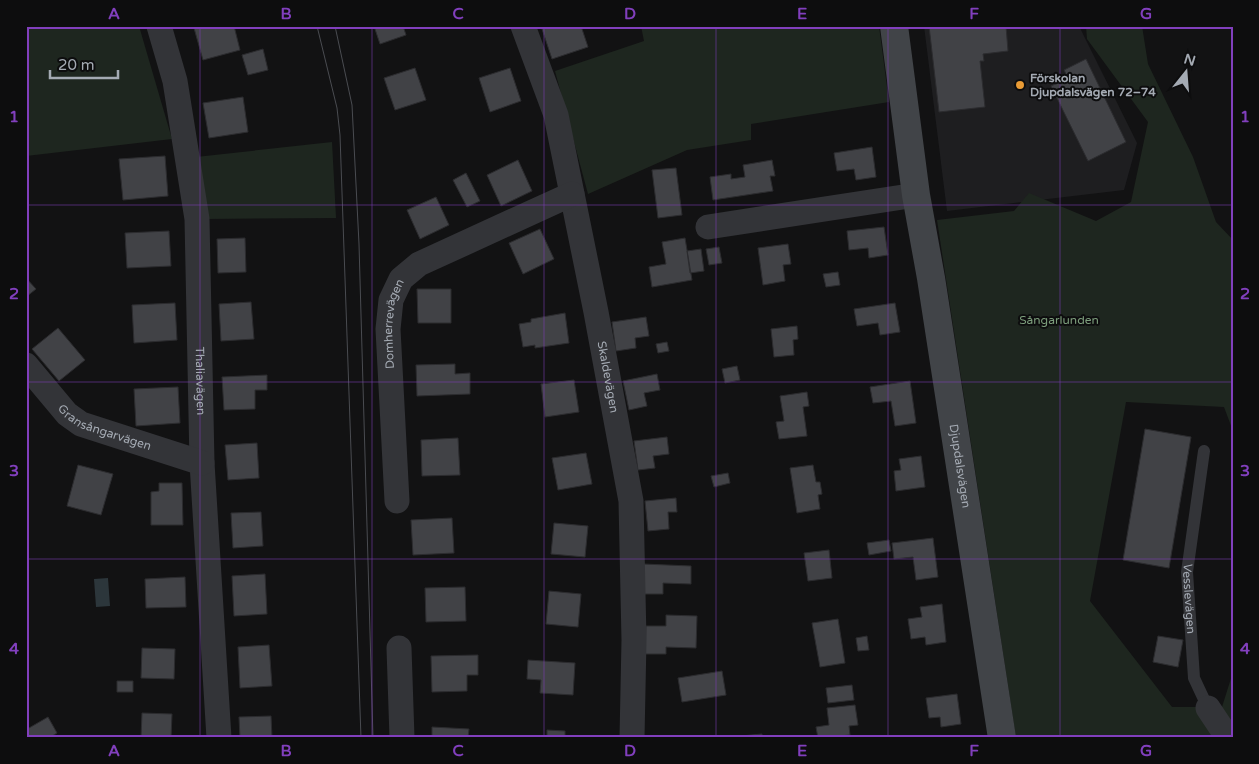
<svg xmlns="http://www.w3.org/2000/svg" width="1259" height="764" font-family="'Varela Round',sans-serif">
<rect width="100%" height="100%" fill="#121213"/>
<path fill="#1e1e20" d="M 924,26 L 1079,26 L 1137,143 L 1124,190 L 947,211 Z"/>
<path fill="#1e261f" d="M 26,26 L 44,26 L 50,29 L 54,26 L 139,26 L 172,139 L 26,156 Z
M 641,26 L 879,26 L 889,102 L 751,124 L 751,140 L 687,150 L 588,194 L 555,71 L 644,41 Z
M 1086,26 L 1142,26 L 1148,64 L 1193,157 L 1216,222 L 1233,240 L 1233,431 L 1224,407 L 1126,402 L 1090,601 L 1172,707 L 1222,707 L 1233,672 L 1233,738 L 1016,738 L 937,220 L 1014,211 L 1029,193 L 1096,221 L 1131,202 L 1148,122 L 1087,39 Z
M 332,142 L 336,218 L 204,219 L 196,157 Z"/>
<path fill="#2c363b" d="M 108,578 L 110,606 L 96,607 L 94,579 Z"/>
<path fill="#414246" stroke="#2c2c2f" d="M 201,26 L 234,26 L 240,50 L 203,60 L 194,28 Z
M 374,26 L 403,26 L 406,35 L 380,44 Z
M 541,26 L 581,26 L 588,47 L 552,59 Z
M 929,26 L 1006,26 L 1008,51 L 983,54 L 984,61 L 980,61 L 985,107 L 939,112 Z
M 263,49 L 268,70 L 248,75 L 242,55 Z
M 1086,59 L 1126,142 L 1088,161 L 1051,86 L 1068,78 L 1064,70 Z
M 415,68 L 426,100 L 395,110 L 384,78 Z
M 510,68 L 521,101 L 490,112 L 479,78 Z
M 243,97 L 248,132 L 209,138 L 203,103 Z
M 872,147 L 876,177 L 856,180 L 854,169 L 837,171 L 834,153 Z
M 165,156 L 168,196 L 123,200 L 119,159 Z
M 518,160 L 532,191 L 501,206 L 487,175 Z
M 772,160 L 775,176 L 770,176 L 773,191 L 713,200 L 710,177 L 731,174 L 731,179 L 745,177 L 743,165 Z
M 676,168 L 682,215 L 658,218 L 652,170 Z
M 466,173 L 480,201 L 467,207 L 453,180 Z
M 436,197 L 449,225 L 420,239 L 407,210 Z
M 884,227 L 888,255 L 869,258 L 868,248 L 849,250 L 847,231 Z
M 540,229 L 554,259 L 523,274 L 509,243 Z
M 169,231 L 171,266 L 127,268 L 125,233 Z
M 245,238 L 246,272 L 218,273 L 217,239 Z
M 685,238 L 692,280 L 652,287 L 649,267 L 666,264 L 662,242 Z
M 788,244 L 791,264 L 783,265 L 785,281 L 763,285 L 758,248 Z
M 719,247 L 722,263 L 709,265 L 706,249 Z
M 701,249 L 704,271 L 690,273 L 687,251 Z
M 838,272 L 840,285 L 826,287 L 823,274 Z
M 26,278 L 36,289 L 26,297 Z
M 417,289 L 451,289 L 451,323 L 418,323 Z
M 251,302 L 254,339 L 221,341 L 219,304 Z
M 175,303 L 177,340 L 134,343 L 132,305 Z
M 895,303 L 900,332 L 880,335 L 878,323 L 857,326 L 854,309 Z
M 565,313 L 569,343 L 535,348 L 535,345 L 523,347 L 519,324 L 531,322 L 531,319 Z
M 646,317 L 649,336 L 635,338 L 636,348 L 616,351 L 612,322 Z
M 797,326 L 798,339 L 793,340 L 794,355 L 774,357 L 771,329 Z
M 58,328 L 85,360 L 59,381 L 32,349 Z
M 667,342 L 669,351 L 658,353 L 656,344 Z
M 455,364 L 455,374 L 470,373 L 470,394 L 417,396 L 416,365 Z
M 737,366 L 740,380 L 725,383 L 722,369 Z
M 657,374 L 660,390 L 644,393 L 647,406 L 629,410 L 623,381 Z
M 267,375 L 267,390 L 255,390 L 255,409 L 224,410 L 222,377 Z
M 574,380 L 579,412 L 545,417 L 541,384 Z
M 910,381 L 916,423 L 895,426 L 891,401 L 873,403 L 870,387 Z
M 178,387 L 180,423 L 136,426 L 134,389 Z
M 807,392 L 809,406 L 803,407 L 807,436 L 779,439 L 776,422 L 784,421 L 780,396 Z
M 1145,429 L 1191,437 L 1169,568 L 1123,560 Z
M 667,437 L 669,454 L 653,456 L 655,468 L 638,470 L 634,441 Z
M 458,438 L 460,475 L 422,476 L 421,440 Z
M 257,443 L 259,478 L 228,480 L 225,445 Z
M 586,453 L 592,484 L 558,490 L 552,458 Z
M 921,456 L 925,487 L 896,491 L 894,471 L 901,470 L 899,459 Z
M 78,465 L 113,474 L 101,515 L 67,506 Z
M 813,465 L 816,482 L 820,482 L 822,494 L 818,495 L 820,509 L 797,513 L 790,468 Z
M 728,473 L 730,483 L 714,487 L 711,476 Z
M 159,483 L 182,483 L 183,525 L 151,525 L 151,492 L 159,491 Z
M 676,498 L 677,512 L 668,512 L 669,529 L 648,531 L 645,501 Z
M 261,512 L 263,546 L 233,548 L 231,513 Z
M 452,518 L 454,553 L 413,555 L 411,520 Z
M 554,523 L 588,526 L 585,557 L 551,554 Z
M 933,538 L 938,577 L 916,580 L 913,557 L 894,559 L 892,543 Z
M 889,540 L 891,551 L 869,555 L 867,543 Z
M 829,550 L 832,578 L 808,581 L 804,553 Z
M 643,564 L 691,566 L 691,584 L 663,583 L 663,594 L 642,594 Z
M 265,574 L 267,614 L 234,616 L 232,576 Z
M 185,577 L 186,607 L 146,608 L 145,579 Z
M 465,587 L 466,621 L 426,622 L 425,588 Z
M 549,591 L 581,594 L 578,627 L 546,624 Z
M 942,604 L 946,642 L 926,645 L 925,637 L 911,639 L 908,619 L 922,617 L 920,607 Z
M 666,615 L 697,616 L 696,648 L 666,647 L 666,654 L 645,654 L 646,626 L 666,626 Z
M 838,619 L 845,663 L 820,667 L 812,623 Z
M 867,636 L 869,650 L 858,651 L 856,638 Z
M 1158,636 L 1183,640 L 1178,667 L 1153,662 Z
M 269,645 L 272,686 L 240,688 L 238,647 Z
M 142,648 L 175,649 L 174,679 L 141,678 Z
M 478,655 L 478,675 L 467,675 L 467,691 L 432,692 L 431,656 Z
M 528,660 L 575,663 L 573,695 L 540,693 L 541,680 L 527,679 Z
M 722,671 L 726,695 L 682,702 L 678,678 Z
M 117,681 L 133,681 L 133,692 L 117,692 Z
M 852,685 L 854,700 L 828,703 L 826,688 Z
M 957,694 L 961,724 L 941,727 L 940,717 L 929,718 L 926,698 Z
M 855,705 L 858,725 L 849,726 L 850,735 L 818,738 L 816,727 L 829,725 L 827,708 Z
M 142,713 L 172,714 L 171,738 L 141,738 Z
M 271,716 L 272,738 L 240,738 L 239,717 Z
M 48,717 L 57,733 L 49,738 L 26,738 L 26,722 L 29,728 Z
M 432,727 L 469,729 L 468,738 L 432,738 Z
M 547,730 L 565,731 L 565,738 L 547,738 Z
M 762,734 L 762,738 L 730,738 L 730,737 Z"/>
<g fill="none" stroke-linecap="round" stroke-linejoin="round">
<path stroke="#333438" stroke-width="12" id="s1" d="M 1204,451 L 1187,572 L 1194,678 L 1208,708"/>
<g stroke="#333438" stroke-width="25">
<path id="s2" d="M 159,26 L 175,81 L 197,219 L 202,463 L 219,738"/>
<path id="s3" d="M 523,26 L 556,115 L 596,312 L 631,501 L 634,640 L 632,738"/>
<path d="M 708,227 L 916,195"/>
<path id="s4" d="M 26,365 L 67,414 L 81,424 L 202,463"/>
<path id="s5" d="M 397,501 L 388,329 L 391,300 L 401,279 L 419,264 L 572,194"/>
<path d="M 399,648 L 402,738"/>
<path d="M 1208,708 L 1228,738"/>
</g>
<path stroke="#414448" stroke-width="28" id="s6" d="M 894,26 L 916,195 L 931,278 L 1002,738"/>
<path stroke="#4a4c51" stroke-width="1" d="M 317,26 L 337,108 L 340,135 L 361,738
M 335,26 L 352,105 L 359,244 L 373,738"/>
</g>
<path fill="none" stroke="#813fbd" stroke-width="1" stroke-opacity="0.55" d="M 200,26 L 200,738M 372,26 L 372,738M 544,26 L 544,738M 716,26 L 716,738M 888,26 L 888,738M 1060,26 L 1060,738M 26,205 L 1233,205M 26,382 L 1233,382M 26,559 L 1233,559"/>
<circle fill="#e99b35" stroke="#0d0d0e" stroke-width="2" cx="1020" cy="85" r="5"/>
<g text-anchor="middle" stroke-width="4" stroke-linejoin="round" paint-order="stroke">
<g font-size="12" font-weight="bold" fill="#a4aab3" stroke="#0d0d0e" text-anchor="start">
<text x="1030" y="82">Förskolan<tspan x="1030" dy="14">Djupdalsvägen 72–74</tspan></text>
</g>
<g font-size="12" fill="#7d9e7c" stroke="#0d0d0e">
<text x="1059" y="324">Sångarlunden</text>
</g>
<g font-size="12" fill="#a4aab3" stroke="#0d0d0e">
<text dy="4" stroke="none"><textPath href="#s5" startOffset="178">Domherrevägen</textPath></text>
<text dy="4" stroke="none"><textPath href="#s3" startOffset="362">Skaldevägen</textPath></text>
<text dy="4" stroke="none"><textPath href="#s2" startOffset="359">Thaliavägen</textPath></text>
<text dy="4" stroke="none"><textPath href="#s4" startOffset="104">Gransångarvägen</textPath></text>
<text dy="4" stroke="none"><textPath href="#s6" startOffset="445">Djupdalsvägen</textPath></text>
<text dy="4" stroke="none"><textPath href="#s1" startOffset="149">Vesslevägen</textPath></text>
</g>
</g>
<rect width="1259" height="764" fill="none" stroke="#0d0d0e" stroke-width="55"/>
<g transform="translate(1186 72) rotate(17)" stroke="#0d0d0e" stroke-width="4" paint-order="stroke">
<path d="M0-4L9 19L0 12L-9 19Z" fill="#a4aab3"/>
<text y="-8" font-size="14" font-weight="bold" text-anchor="middle" fill="#a4aab3">N</text>
</g>
<path d="M50 70v8h68v-8" fill="none" stroke="#a4aab3" stroke-width="2.5"/>
<text x="58" y="70" font-size="15" fill="#a4aab3" stroke="#0d0d0e" stroke-width="4" paint-order="stroke">20 m</text>
<rect x="28" y="28" width="1204" height="708" fill="none" stroke="#813fbd" stroke-width="2"/>
<g font-size="16" text-anchor="middle" font-weight="bold" fill="#813fbd">
<text x="114" y="19">A</text>
<text x="286" y="19">B</text>
<text x="458" y="19">C</text>
<text x="630" y="19">D</text>
<text x="802" y="19">E</text>
<text x="974" y="19">F</text>
<text x="1146" y="19">G</text>
<text x="14" y="122">1</text>
<text x="1245" y="122">1</text>
<text x="14" y="299">2</text>
<text x="1245" y="299">2</text>
<text x="14" y="476">3</text>
<text x="1245" y="476">3</text>
<text x="14" y="654">4</text>
<text x="1245" y="654">4</text>
<text x="114" y="756">A</text>
<text x="286" y="756">B</text>
<text x="458" y="756">C</text>
<text x="630" y="756">D</text>
<text x="802" y="756">E</text>
<text x="974" y="756">F</text>
<text x="1146" y="756">G</text>
</g>
</svg>
